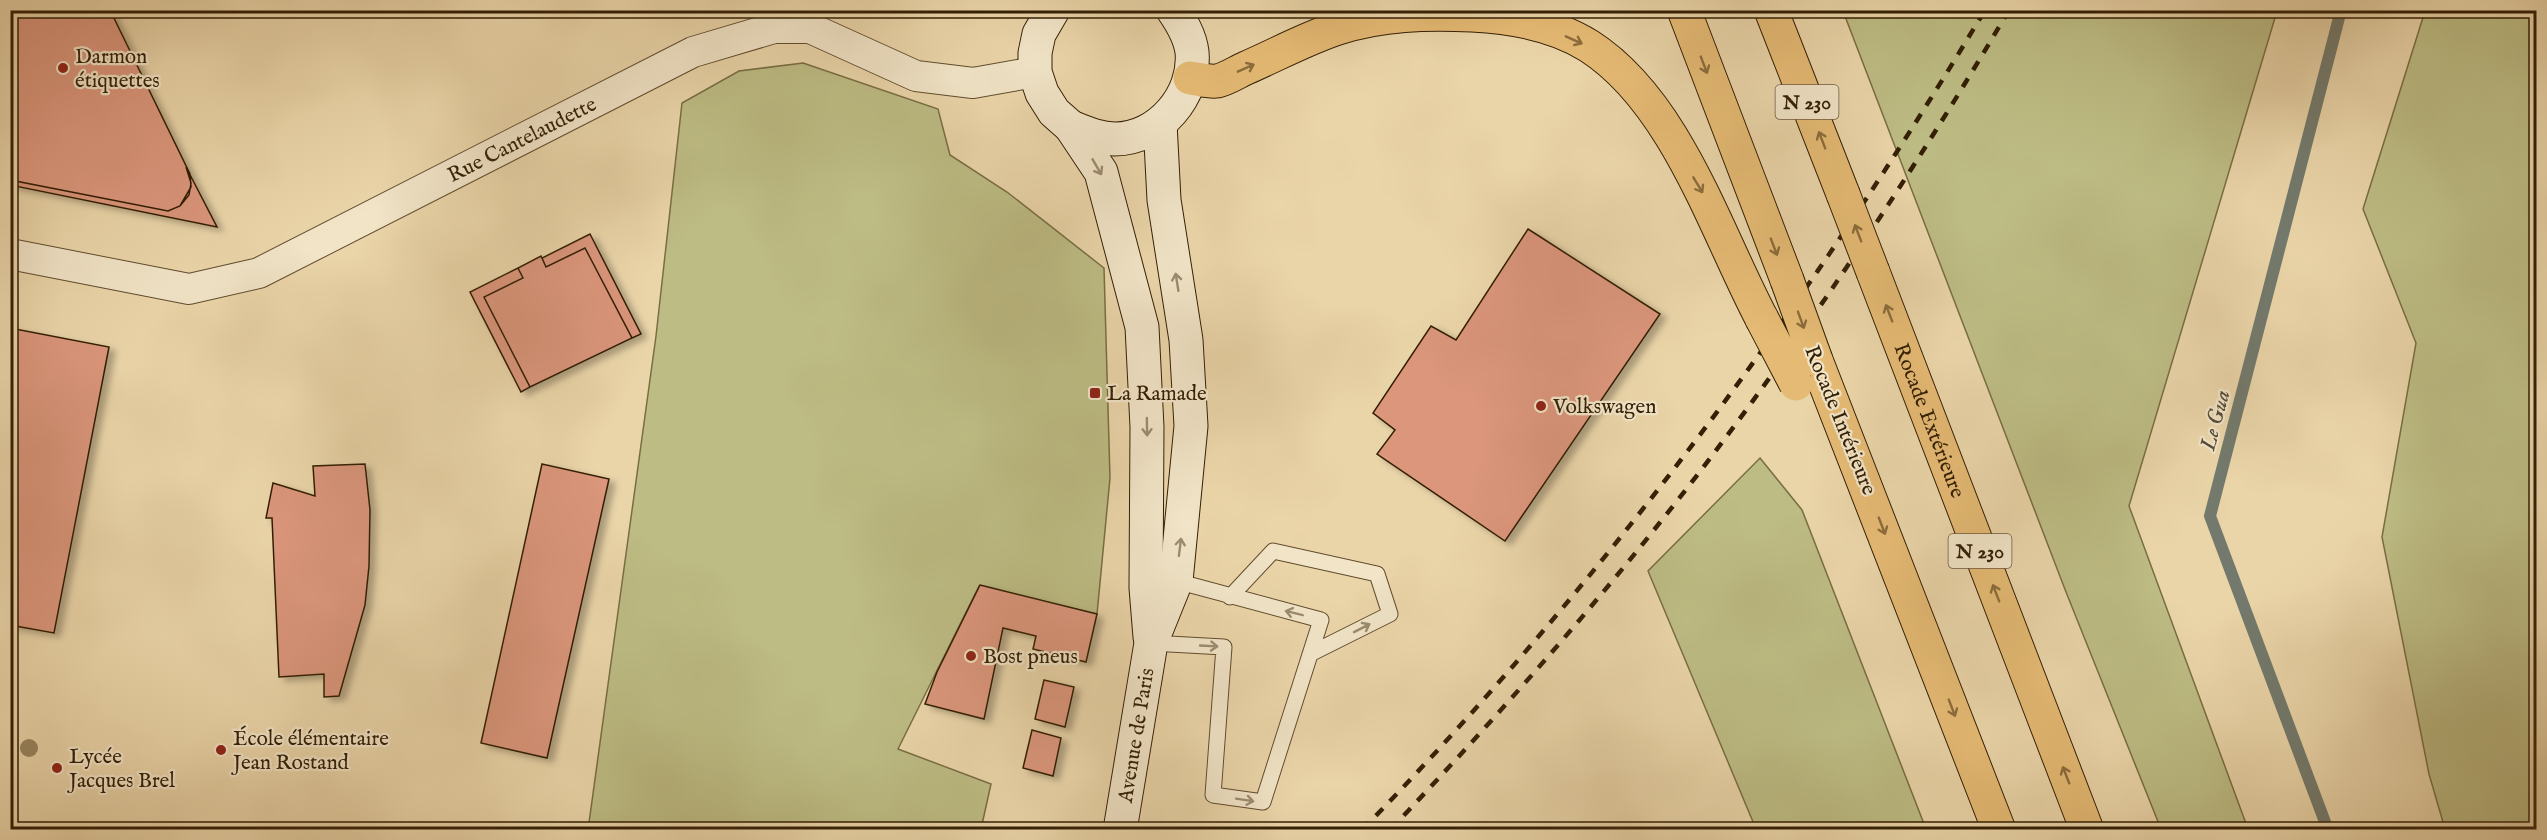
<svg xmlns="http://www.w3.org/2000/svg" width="2547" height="840" font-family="'IM FELL English',serif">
<defs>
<filter id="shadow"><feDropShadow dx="6" dy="4" stdDeviation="3" flood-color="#0004"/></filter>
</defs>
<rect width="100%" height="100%" fill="#ead5a9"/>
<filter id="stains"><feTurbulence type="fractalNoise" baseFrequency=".00333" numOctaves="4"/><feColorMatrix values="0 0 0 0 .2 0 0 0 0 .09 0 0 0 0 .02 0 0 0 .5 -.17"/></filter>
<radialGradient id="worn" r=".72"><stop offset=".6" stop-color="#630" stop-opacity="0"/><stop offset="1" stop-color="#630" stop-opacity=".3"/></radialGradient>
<path fill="#bdbc84" stroke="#786e44" stroke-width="1.5" d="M 1843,11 L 2277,11 L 2129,506 L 2248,829 L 2161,829 L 2066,592 Z
M 2425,11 L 2536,11 L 2536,829 L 2445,829 L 2429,774 L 2382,537 L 2416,343 L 2363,209 Z
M 803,63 L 938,109 L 950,155 L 1007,192 L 1104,268 L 1110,478 L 1097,614 L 979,586 L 898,749 L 991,784 L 981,829 L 588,830 L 656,336 L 682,103 L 739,71 Z
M 1760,458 L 1802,510 L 1926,829 L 1756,829 L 1648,571 Z"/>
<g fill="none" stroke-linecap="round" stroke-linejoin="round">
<path stroke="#737a6d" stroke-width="12" d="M 2328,830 L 2210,516 L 2341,10"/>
</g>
<path fill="#db967c" stroke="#331f05" stroke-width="1.5" filter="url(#shadow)" d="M 10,10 L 110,10 L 190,174 L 191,187 L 180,206 L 168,211 L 10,180 Z
M 186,167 L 217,227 L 10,185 L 10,180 L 168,211 L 180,206 L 189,195 L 191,183 Z
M 1528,229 L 1660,314 L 1505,541 L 1377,454 L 1395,430 L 1373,413 L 1431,326 L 1456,340 Z
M 590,234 L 641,334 L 632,338 L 585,248 L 546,267 L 542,258 Z
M 585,248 L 632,338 L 530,387 L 484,297 L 523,278 L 518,268 L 541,256 L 546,267 Z
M 518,268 L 523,278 L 484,297 L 530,387 L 521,392 L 470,292 Z
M 10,328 L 109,347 L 54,633 L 10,625 Z
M 365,464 L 370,510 L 369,566 L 365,605 L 339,696 L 324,697 L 324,674 L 279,677 L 272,518 L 266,518 L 273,483 L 315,496 L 313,466 Z
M 542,464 L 609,479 L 547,758 L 481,743 Z
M 980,585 L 1097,614 L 1086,662 L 1033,649 L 1036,636 L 1003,628 L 984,719 L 925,704 L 937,672 Z
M 1044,680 L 1074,687 L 1065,727 L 1035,719 Z
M 1032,730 L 1061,738 L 1053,776 L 1023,768 Z"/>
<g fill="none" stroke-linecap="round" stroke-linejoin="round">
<defs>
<path id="service" d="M 1230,597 L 1273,551 L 1377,574 L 1390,614 L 1310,654
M 1151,643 L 1224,647 L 1213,795 L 1263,802 L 1321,620 L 1176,581"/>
<g id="minor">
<path id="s1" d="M 10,254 L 189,289 L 259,273 L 693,52 L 774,28 L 810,28 L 916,76 L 973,83 L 1035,72"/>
</g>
<g id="secondary">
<path d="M 1053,10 L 1039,34 L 1035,53 L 1035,72 L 1042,93 L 1054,112 L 1071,127 L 1101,172 L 1142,327 L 1147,427 L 1146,588 L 1150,637"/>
<path d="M 1071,127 C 1086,133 1099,139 1115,139 C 1159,139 1196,95 1192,52 C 1190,36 1182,23 1173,10"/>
<path id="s2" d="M 1120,830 L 1151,643 L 1176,581 L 1191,426 L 1186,340 L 1164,200 L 1160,123"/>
</g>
<g id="trunk">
<path d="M 1684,10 L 1787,280"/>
<path d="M 1771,10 L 1843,194"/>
<path d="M 1190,78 C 1198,79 1209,82 1217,81 C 1227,79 1237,72 1246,68 C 1276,55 1307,38 1338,28 C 1382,14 1426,13 1472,15 C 1511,17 1556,25 1589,46 C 1676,102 1716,232 1762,319"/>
<path id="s3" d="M 1873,272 L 2087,830"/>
<path d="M 1816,360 L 1999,830"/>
</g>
</defs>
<use href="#service" stroke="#614c2e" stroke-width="17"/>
<use href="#minor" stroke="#614c2e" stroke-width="32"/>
<use href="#secondary" stroke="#331f05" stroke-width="35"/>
<use href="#trunk" stroke="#331f05" stroke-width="35"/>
<use href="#service" stroke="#f1e4c7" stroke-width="15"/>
<use href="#minor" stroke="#f1e4c7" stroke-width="30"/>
<use href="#secondary" stroke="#f1e4c7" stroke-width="33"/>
<use href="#trunk" stroke="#e5ba74" stroke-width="33"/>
<path stroke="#331f05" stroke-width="4.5" stroke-dasharray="10 10" stroke-linecap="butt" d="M 1362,830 C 1603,583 1808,305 1985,10
M 1390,830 C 1522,691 1648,546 1760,391 C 1849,268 1932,141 2009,10"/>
<defs>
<path id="trunk-bridge" d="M 1843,194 L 1873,272
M 1787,280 L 1816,360
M 1762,319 L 1796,384"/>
</defs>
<use href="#trunk-bridge" stroke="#331f05" stroke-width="35" stroke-linecap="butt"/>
<use href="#trunk-bridge" stroke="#e5ba74" stroke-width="33"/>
</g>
<circle fill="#998660" cx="29" cy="748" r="9"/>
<defs><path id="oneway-shaft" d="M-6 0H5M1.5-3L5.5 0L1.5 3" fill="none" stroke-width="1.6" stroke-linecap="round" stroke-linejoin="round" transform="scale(1.5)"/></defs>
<g stroke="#8c6c3c">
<use href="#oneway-shaft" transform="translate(1574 40) rotate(24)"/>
<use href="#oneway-shaft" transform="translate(1704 65) rotate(69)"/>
<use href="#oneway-shaft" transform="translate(1246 68) rotate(-24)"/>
<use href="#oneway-shaft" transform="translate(1822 140) rotate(-111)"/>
<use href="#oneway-shaft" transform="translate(1698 185) rotate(59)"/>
<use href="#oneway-shaft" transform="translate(1858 233) rotate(-111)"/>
<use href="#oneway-shaft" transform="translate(1774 247) rotate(69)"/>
<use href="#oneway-shaft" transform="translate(1889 313) rotate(-111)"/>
<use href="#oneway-shaft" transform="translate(1801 320) rotate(70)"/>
<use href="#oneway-shaft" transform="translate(1882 526) rotate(69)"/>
<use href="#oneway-shaft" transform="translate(1996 593) rotate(-111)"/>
<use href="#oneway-shaft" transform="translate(1952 708) rotate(69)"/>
<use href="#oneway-shaft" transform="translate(2066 775) rotate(-111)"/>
</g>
<g stroke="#9c8b70">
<use href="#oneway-shaft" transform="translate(1097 167) rotate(60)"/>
<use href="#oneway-shaft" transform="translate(1177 282) rotate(-99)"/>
<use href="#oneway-shaft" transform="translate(1147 427) rotate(89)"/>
<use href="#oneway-shaft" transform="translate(1180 547) rotate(-83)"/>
<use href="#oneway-shaft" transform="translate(1294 613) rotate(-166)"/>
<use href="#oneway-shaft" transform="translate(1362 628) rotate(-27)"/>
<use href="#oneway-shaft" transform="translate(1209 646) rotate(3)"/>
<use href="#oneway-shaft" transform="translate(1245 800) rotate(9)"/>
</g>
<g fill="#8f2418" stroke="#f1e4c7" stroke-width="2">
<circle cx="63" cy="68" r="6"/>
<rect x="1089" y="387" width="12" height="12" rx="3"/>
<circle cx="1541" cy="406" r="6"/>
<circle cx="971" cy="656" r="6"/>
<circle cx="221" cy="750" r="6"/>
<circle cx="57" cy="768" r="6"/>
</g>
<g text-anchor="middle" stroke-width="4.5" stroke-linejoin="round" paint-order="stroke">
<g fill="#f1e4c7" stroke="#6c5a3f" stroke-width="1.5">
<rect x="1775.5" y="85" width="63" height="34" rx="4.5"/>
<rect x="1948.5" y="534" width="63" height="34" rx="4.5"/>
</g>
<g font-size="20" font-weight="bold" fill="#331f05">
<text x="1807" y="109">N 230</text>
<text x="1980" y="558">N 230</text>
</g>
<g font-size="21" fill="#331f05" stroke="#f1e4c7" text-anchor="start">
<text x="75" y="63">Darmon<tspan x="75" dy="24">étiquettes</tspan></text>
<text x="1107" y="400">La Ramade</text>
<text x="1553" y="413">Volkswagen</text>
<text x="983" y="663">Bost pneus</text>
<text x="233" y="745">École élémentaire<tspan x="233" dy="24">Jean Rostand</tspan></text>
<text x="69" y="763">Lycée<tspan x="69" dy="24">Jacques Brel</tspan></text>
</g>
<g font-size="21" fill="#331f05" stroke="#f1e4c7">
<text dy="7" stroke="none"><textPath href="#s1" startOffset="549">Rue Cantelaudette</textPath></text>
<text transform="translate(1841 420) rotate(68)" y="7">Rocade Intérieure</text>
<text dy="7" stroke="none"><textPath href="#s3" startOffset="159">Rocade Extérieure</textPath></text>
<text dy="7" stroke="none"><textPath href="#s2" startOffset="96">Avenue de Paris</textPath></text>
</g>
<g font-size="22" font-style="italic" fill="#534c39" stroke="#f1e4c7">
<text transform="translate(2214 420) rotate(-75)" y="8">Le Gua</text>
</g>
</g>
<rect width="2547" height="840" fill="none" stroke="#ead5a9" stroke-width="36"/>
<rect x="12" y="12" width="2523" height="816" fill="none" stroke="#331f05" stroke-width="3"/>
<rect x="18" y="18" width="2511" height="804" fill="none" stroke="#331f05" stroke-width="1.5"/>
<rect width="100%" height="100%" filter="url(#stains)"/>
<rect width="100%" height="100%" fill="url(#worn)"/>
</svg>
